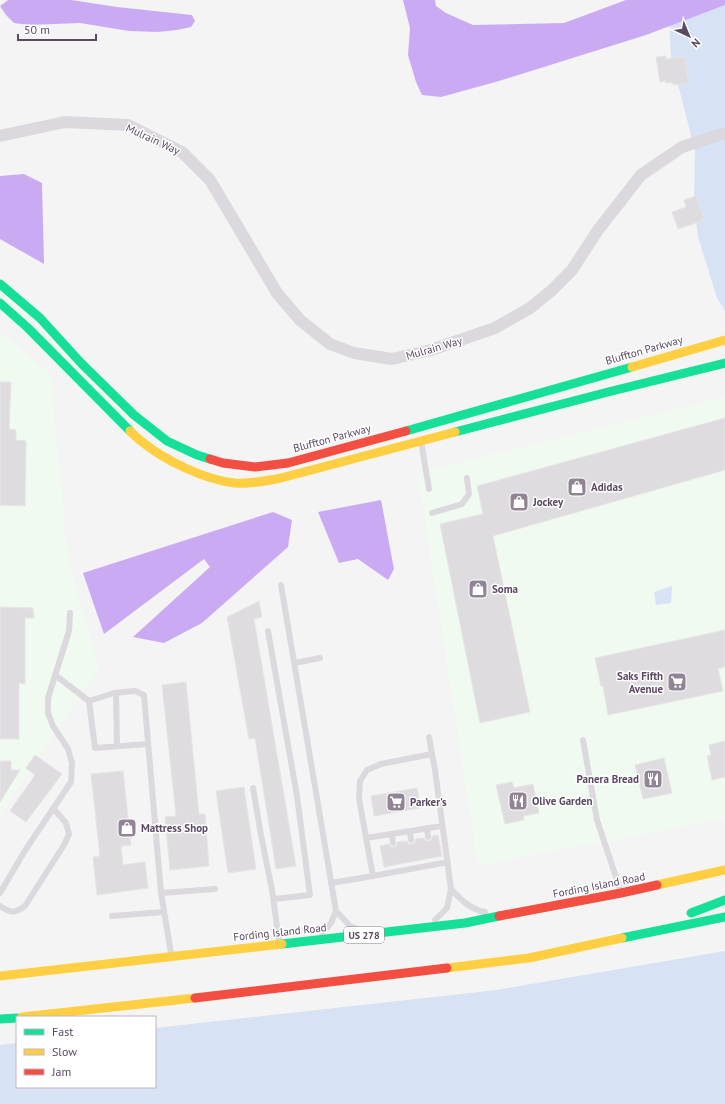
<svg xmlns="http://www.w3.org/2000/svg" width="725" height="1104" font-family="'PT Sans',sans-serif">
<rect width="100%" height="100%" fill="#f4f4f4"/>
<path fill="#f1faf1" d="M 0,332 L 50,374 L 68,560 L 99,668 L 0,815 Z
M 725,397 L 725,819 L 478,865 L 418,473 Z"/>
<path fill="#d7e2f4" d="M 668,0 L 725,0 L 725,311 L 717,298 L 698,237 L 694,204 L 695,150 L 671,58 Z
M 672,586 L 671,603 L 656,605 L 654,592 Z
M 725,951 L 725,1104 L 0,1104 L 0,1045 L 17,1043 L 17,1087 L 155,1087 L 155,1028 L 497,990 Z"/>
<path fill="#cbaaf4" d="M 8,0 L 71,0 L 117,7 L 192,15 L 195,21 L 191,27 L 177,30 L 158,32 L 129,31 L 80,23 L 29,25 L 14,23 L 6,15 L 0,6 Z
M 403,0 L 435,0 L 436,6 L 446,13 L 473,25 L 564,23 L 626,0 L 725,0 L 725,5 L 646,35 L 499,81 L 441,97 L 422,95 L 416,82 L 408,55 L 410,28 Z
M 24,174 L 42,183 L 44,264 L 0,239 L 0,176 Z
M 381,500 L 394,569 L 388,580 L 358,559 L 339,563 L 318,512 Z
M 273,512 L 292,520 L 288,547 L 202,623 L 164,643 L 133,637 L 210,567 L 204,559 L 104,634 L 83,573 Z"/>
<path fill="#dfdce0" stroke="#e6e5e6" d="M 666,56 L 666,59 L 685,57 L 689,83 L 676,85 L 675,84 L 672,84 L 672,82 L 666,83 L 665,81 L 660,82 L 656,57 Z
M 696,196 L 704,219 L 702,220 L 702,221 L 678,229 L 672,212 L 686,207 L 684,200 Z
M 0,382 L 11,382 L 9,429 L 16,430 L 16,440 L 26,441 L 25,506 L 0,505 Z
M 725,418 L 725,470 L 493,536 L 530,712 L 480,723 L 440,524 L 483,514 L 477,486 Z
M 259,601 L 262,617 L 254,619 L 296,866 L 276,869 L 255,738 L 249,739 L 227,617 Z
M 0,607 L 33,608 L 34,618 L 25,618 L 25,684 L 19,683 L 19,739 L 0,739 Z
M 725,630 L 725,667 L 718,669 L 723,691 L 608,715 L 603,686 L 601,686 L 595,658 Z
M 186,682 L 199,814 L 205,814 L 209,866 L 170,870 L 165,817 L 176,816 L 162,685 Z
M 725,741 L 725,777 L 712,780 L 707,756 L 711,755 L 709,745 Z
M 35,755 L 62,774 L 26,822 L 10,811 L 35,775 L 26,768 Z
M 664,758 L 672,793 L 643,799 L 635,765 Z
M 0,761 L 11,761 L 11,770 L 20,770 L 0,802 Z
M 123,771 L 131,845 L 121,846 L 123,865 L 145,862 L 148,888 L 97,895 L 93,857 L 100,856 L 91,774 Z
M 512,782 L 514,788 L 533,784 L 539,813 L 523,816 L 524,820 L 505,824 L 496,785 Z
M 244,787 L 256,869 L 228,873 L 216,791 Z
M 417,788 L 420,808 L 374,816 L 371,796 Z
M 438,835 L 442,856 L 384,867 L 380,846 L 389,844 L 391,847 L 394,847 L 397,845 L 397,842 L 407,841 L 409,844 L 412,844 L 415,842 L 415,839 L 424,838 L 426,841 L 429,841 L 432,839 L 432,836 Z"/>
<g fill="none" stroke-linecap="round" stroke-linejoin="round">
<path stroke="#dcd9de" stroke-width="6" d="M 421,441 L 429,489
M 432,513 L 462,504 L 469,494 L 467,478
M 281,585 L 336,911
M 268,631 L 297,796 L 310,895 L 274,899
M 295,663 L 320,658
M 55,675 L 89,701
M 116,693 L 117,746
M 429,737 L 435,770 L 451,889 L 447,908 L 435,920
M 583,740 L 597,820 L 620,889
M 148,744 L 95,748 L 89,701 L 114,693 L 135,691 L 144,695 L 161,893 L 171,953
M 432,754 L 381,764 L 367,770 L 360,781 L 359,799 L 373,876 L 448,862
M 253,788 L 261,835 L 272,890 L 279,941
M 427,828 L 428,837
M 410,831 L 411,840
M 392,834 L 393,843
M 366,838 L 442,826
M 331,883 L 373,876
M 451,889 C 460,899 471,910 485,912
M 0,893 L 26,849 L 71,782 L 72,763 L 68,749 L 53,726 L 48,713 L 48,698 L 69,631 L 70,613
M 161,893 L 215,889
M 0,906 C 11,913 14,914 25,906 L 64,845 L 69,834 L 66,823 L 53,808
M 112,916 L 164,912
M 322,933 L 331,923 L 336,911 L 350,926 L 357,929"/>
<path stroke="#dcd9de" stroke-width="12" d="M 0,136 L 65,122 L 128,125 L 182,152 L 210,180 L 277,293 L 300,320 L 330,344 L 354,353 L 392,359 L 431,350 L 495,328 L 530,308 L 551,291 L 572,270 L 598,230 L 641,175 L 682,147 L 719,135 L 725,134"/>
<path stroke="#16e098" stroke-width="9" d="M 0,284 L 40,318 L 81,363 L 134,415 L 167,441 L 197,455 L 210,459
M 0,303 L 28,328 L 130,431
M 406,431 L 632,367
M 455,432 L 608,392 L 725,363
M 691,913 L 725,900
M 622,938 L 725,917
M 282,944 L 465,923 L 499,916
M 0,1019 L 17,1018"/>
<path stroke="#ffcf43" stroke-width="9" d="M 632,367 L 725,340
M 130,431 C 133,434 137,438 141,441 C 164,460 205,480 235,483 C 251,484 266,481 281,478 L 455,432
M 657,885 L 725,870
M 447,968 L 529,958 L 622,938
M 0,976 L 282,944
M 22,1017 L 195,998"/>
<path stroke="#f24e42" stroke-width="9" d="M 210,459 L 223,463 L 255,467 L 288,463 L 406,431
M 499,916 L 621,893 L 657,885
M 195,998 L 447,968"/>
</g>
<defs>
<symbol id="shop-square" viewBox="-11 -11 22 22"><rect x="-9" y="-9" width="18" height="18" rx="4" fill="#918495" stroke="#fff"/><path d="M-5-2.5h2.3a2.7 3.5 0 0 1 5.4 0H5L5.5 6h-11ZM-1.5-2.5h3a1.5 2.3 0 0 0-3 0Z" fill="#fff"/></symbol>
<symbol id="supermarket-square" viewBox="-11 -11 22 22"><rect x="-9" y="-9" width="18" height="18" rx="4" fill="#918495" stroke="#fff"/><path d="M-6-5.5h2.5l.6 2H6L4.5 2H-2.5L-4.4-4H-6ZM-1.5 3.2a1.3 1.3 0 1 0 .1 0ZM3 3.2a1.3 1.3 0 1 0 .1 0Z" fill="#fff"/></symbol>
<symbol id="restaurant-square" viewBox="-11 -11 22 22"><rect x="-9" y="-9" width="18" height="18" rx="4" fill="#918495" stroke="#fff"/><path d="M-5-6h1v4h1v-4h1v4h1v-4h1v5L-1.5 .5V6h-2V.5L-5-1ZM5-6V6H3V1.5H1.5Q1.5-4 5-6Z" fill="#fff"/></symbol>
</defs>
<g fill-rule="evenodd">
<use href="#shop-square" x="566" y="476" width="22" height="22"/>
<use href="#shop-square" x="508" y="491" width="22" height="22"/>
<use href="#shop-square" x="467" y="578" width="22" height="22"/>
<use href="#supermarket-square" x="666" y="671" width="22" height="22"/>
<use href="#restaurant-square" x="642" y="768" width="22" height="22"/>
<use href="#restaurant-square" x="507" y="790" width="22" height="22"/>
<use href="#supermarket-square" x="385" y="791" width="22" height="22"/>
<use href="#shop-square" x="116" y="817" width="22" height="22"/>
</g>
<g text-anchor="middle" stroke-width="3" stroke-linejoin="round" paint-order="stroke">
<rect fill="#fff" stroke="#8c7f91" stroke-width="1" x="344" y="927" width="40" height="16" rx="3"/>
<g font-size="10" font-weight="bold" fill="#5b4862">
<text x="364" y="939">US 278</text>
</g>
<g font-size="11" fill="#5b4862" stroke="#fff">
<text transform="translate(153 139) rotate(25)" y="4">Mulrain Way</text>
<text transform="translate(434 348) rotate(-16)" y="4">Mulrain Way</text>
<text transform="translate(644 350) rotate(-16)" y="4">Bluffton Parkway</text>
<text transform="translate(332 438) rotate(-15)" y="4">Bluffton Parkway</text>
<text transform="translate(599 885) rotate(-11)" y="4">Fording Island Road</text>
<text transform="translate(280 932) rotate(-6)" y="4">Fording Island Road</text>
</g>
<g font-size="11" font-weight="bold" fill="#5b4862" stroke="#fff" text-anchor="start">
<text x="591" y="491">Adidas</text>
<text x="533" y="506">Jockey</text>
<text x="492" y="593">Soma</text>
<text x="663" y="680" text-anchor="end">Saks Fifth<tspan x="663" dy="13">Avenue</tspan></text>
<text x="639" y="783" text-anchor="end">Panera Bread</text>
<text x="532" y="805">Olive Garden</text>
<text x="410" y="806">Parker's</text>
<text x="141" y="832">Mattress Shop</text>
</g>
</g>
<rect x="16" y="1016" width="140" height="72" fill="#ffffff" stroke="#bdb6c0"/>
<rect x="24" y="1029" width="20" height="6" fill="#16e098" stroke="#bdb6c0"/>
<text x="52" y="1036" font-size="12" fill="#5b4862">Fast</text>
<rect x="24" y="1049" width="20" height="6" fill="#ffcf43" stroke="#bdb6c0"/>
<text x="52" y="1056" font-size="12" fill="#5b4862">Slow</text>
<rect x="24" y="1069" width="20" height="6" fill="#f24e42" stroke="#bdb6c0"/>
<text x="52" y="1076" font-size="12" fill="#5b4862">Jam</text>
<g transform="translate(689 36) rotate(136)" stroke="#ffffff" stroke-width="3" paint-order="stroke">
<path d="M0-3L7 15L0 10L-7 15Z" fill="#5b4862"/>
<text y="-6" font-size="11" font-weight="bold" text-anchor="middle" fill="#5b4862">N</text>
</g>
<path d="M18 34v6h78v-6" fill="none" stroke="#5b4862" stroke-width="2"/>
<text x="24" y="34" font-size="12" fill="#5b4862" stroke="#ffffff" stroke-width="3" paint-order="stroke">50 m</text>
</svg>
